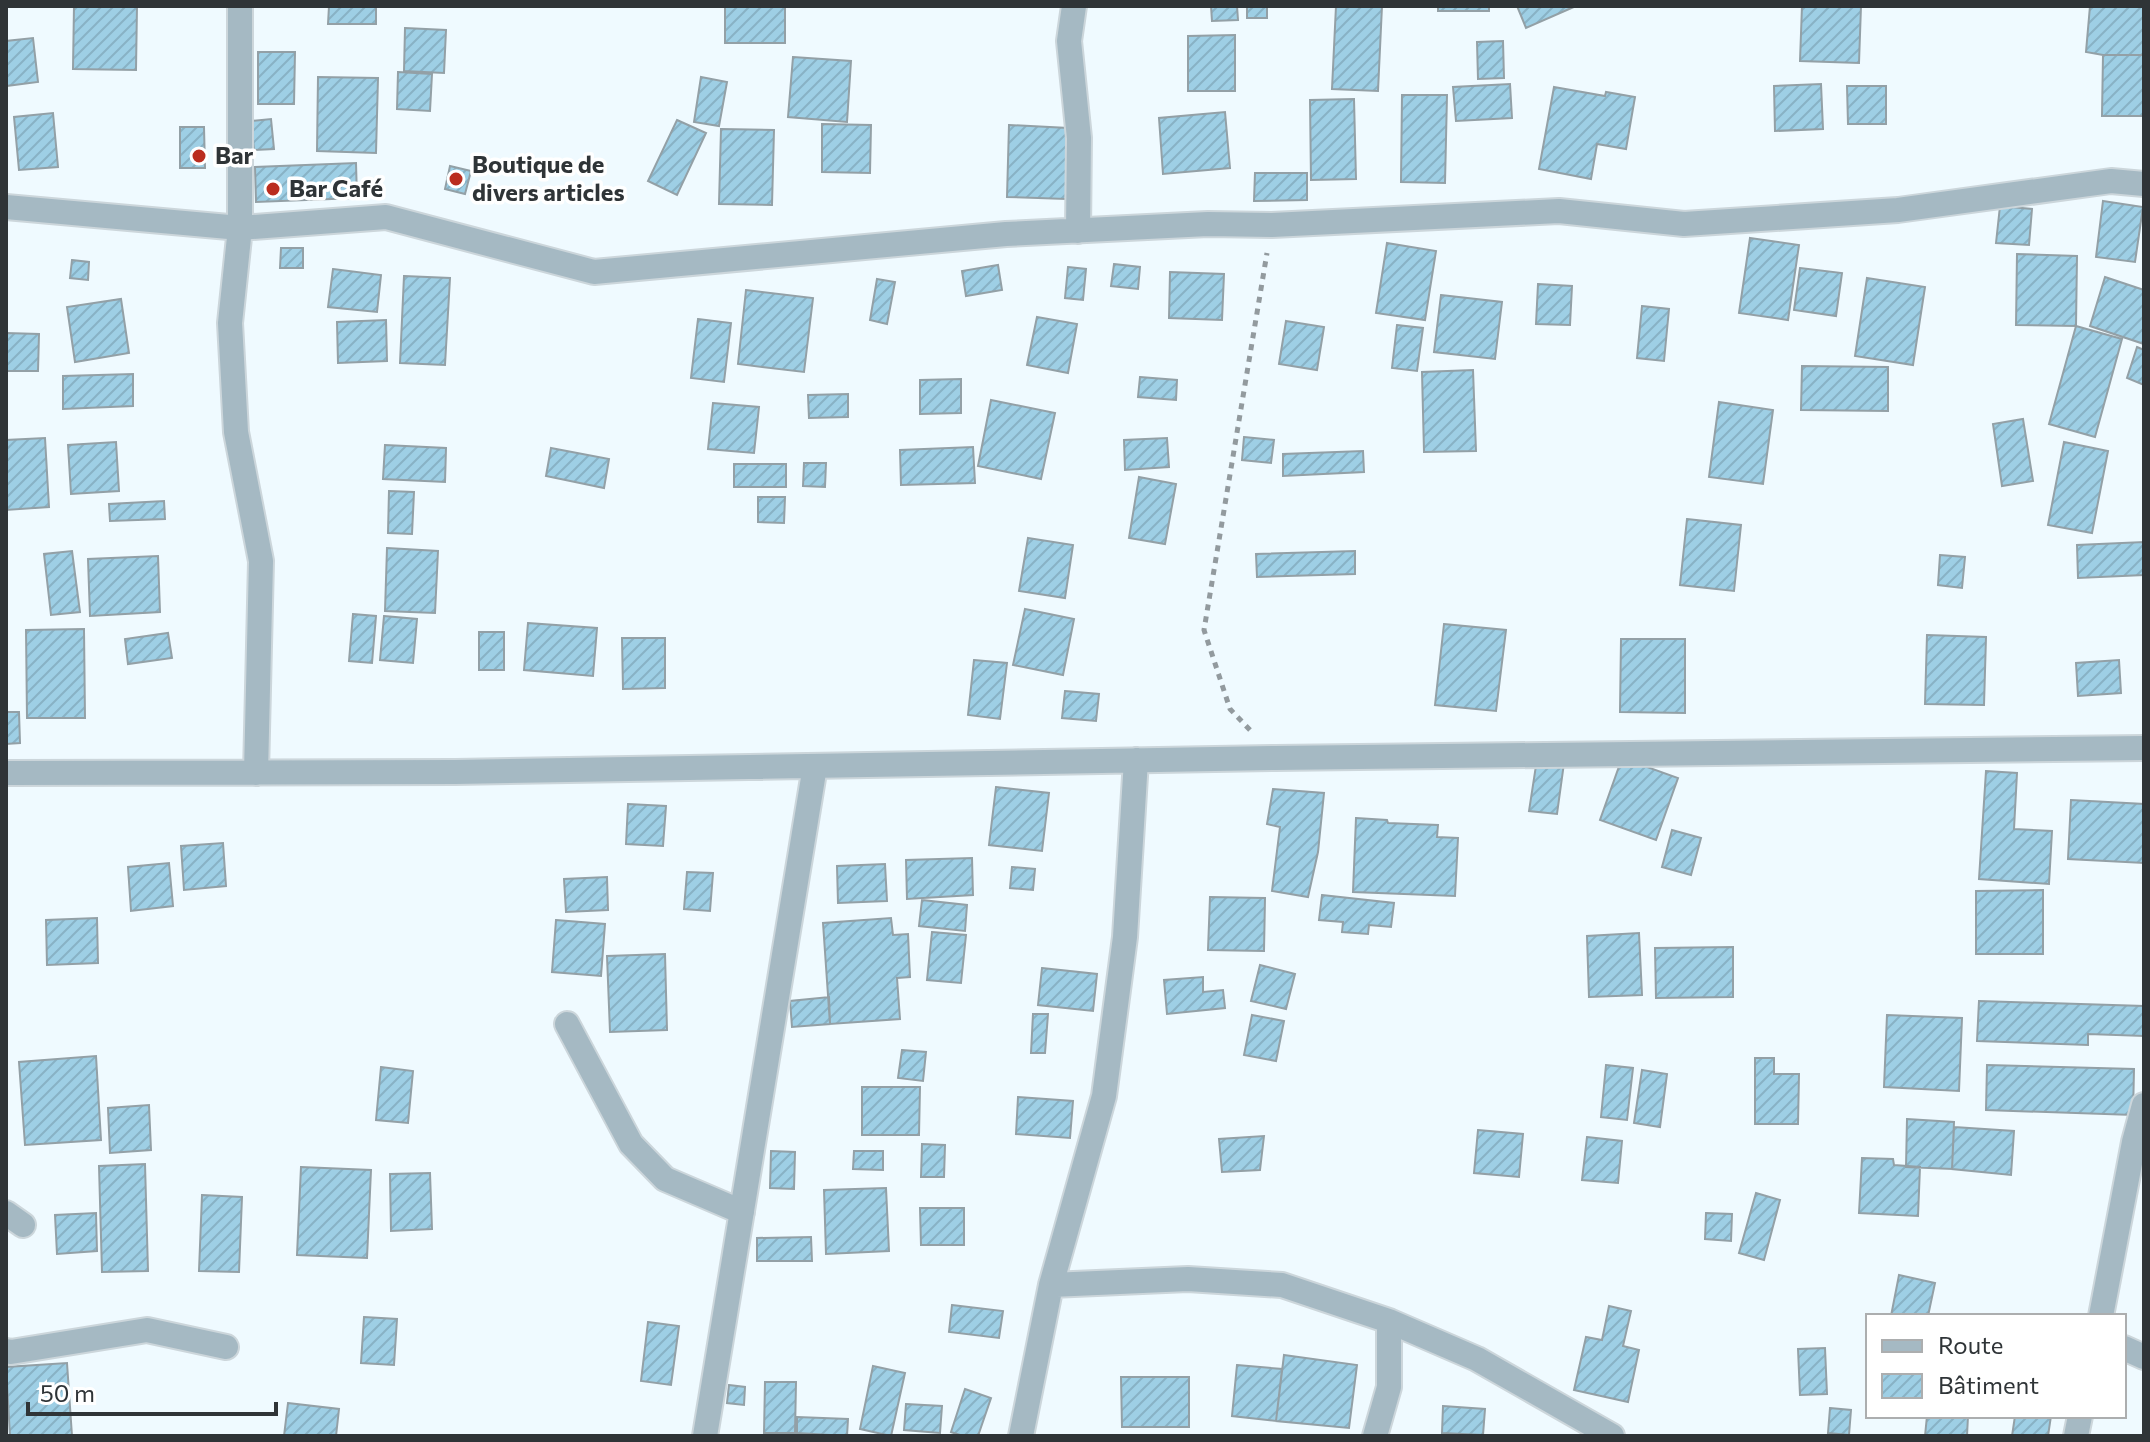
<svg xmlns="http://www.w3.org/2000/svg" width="2150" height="1442" font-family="Commissioner,sans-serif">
<defs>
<pattern id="building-hatch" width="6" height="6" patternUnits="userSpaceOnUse" patternTransform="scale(2)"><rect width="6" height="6" fill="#9ecfe5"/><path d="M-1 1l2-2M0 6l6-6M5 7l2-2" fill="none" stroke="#88b2c5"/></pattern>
</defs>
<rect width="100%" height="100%" fill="#effaff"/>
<path fill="url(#building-hatch)" stroke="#93a0a6" stroke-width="2" d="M 74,6 L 137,6 L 136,70 L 73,69 Z
M 329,6 L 376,6 L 376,24 L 328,24 Z
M 725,6 L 785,6 L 785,43 L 725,43 Z
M 1211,6 L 1237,6 L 1238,20 L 1212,21 Z
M 1247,6 L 1267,6 L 1267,18 L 1247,18 Z
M 1336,6 L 1382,6 L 1378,91 L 1332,89 Z
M 1438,6 L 1489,6 L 1489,11 L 1438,11 Z
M 1517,6 L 1576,6 L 1526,28 Z
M 1802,6 L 1861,6 L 1859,63 L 1800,61 Z
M 2090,6 L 2144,6 L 2144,55 L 2103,55 L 2086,52 Z
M 405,28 L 446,30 L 444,73 L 404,71 Z
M 1235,35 L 1235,91 L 1188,91 L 1188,36 Z
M 33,38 L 38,82 L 6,86 L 6,41 Z
M 1503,41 L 1504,78 L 1478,79 L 1477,42 Z
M 258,52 L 295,52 L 294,104 L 258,104 Z
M 2103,55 L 2144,55 L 2144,116 L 2102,116 Z
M 793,57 L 851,61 L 847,122 L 788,117 Z
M 398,72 L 432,74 L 430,111 L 397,109 Z
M 318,77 L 378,78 L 376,153 L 317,151 Z
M 701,77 L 727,82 L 719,126 L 694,122 Z
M 1510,84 L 1512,118 L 1456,121 L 1453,87 Z
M 1821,84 L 1823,129 L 1775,131 L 1774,86 Z
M 1847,86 L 1886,86 L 1886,124 L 1848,124 Z
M 1554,87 L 1605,96 L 1606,92 L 1635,97 L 1626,149 L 1597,144 L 1591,179 L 1539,169 Z
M 1402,95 L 1447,95 L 1445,183 L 1401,182 Z
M 1354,99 L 1356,179 L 1311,180 L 1310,100 Z
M 1225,112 L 1230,168 L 1163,174 L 1159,118 Z
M 53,113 L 58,167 L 19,170 L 14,117 Z
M 271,119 L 274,149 L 254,150 L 251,121 Z
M 677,120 L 706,133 L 677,195 L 648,181 Z
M 822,124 L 871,125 L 870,173 L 822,172 Z
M 1009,125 L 1068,128 L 1066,199 L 1007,197 Z
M 180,127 L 204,127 L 205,168 L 180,168 Z
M 721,129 L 774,130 L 772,205 L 719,204 Z
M 356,163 L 357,198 L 256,202 L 255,167 Z
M 450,166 L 471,171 L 465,194 L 445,189 Z
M 1255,173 L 1307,173 L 1307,200 L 1254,201 Z
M 2103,201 L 2143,207 L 2135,262 L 2096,257 Z
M 2000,206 L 2032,209 L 2029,245 L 1996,243 Z
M 1750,238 L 1799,245 L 1788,320 L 1739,313 Z
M 1387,243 L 1436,251 L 1425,320 L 1376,313 Z
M 281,248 L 303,248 L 303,268 L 280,268 Z
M 2017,254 L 2077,256 L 2076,326 L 2016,325 Z
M 72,260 L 89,262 L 88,280 L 70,278 Z
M 1114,264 L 1140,267 L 1138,289 L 1111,286 Z
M 998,265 L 1002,290 L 966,296 L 962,271 Z
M 1068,267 L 1086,269 L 1083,300 L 1065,298 Z
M 1800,268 L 1842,273 L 1836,316 L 1794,310 Z
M 333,269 L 381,275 L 377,312 L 328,307 Z
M 1170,272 L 1224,274 L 1222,320 L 1169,318 Z
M 404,276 L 450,278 L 445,365 L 400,363 Z
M 2105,277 L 2144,290 L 2144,344 L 2090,326 Z
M 1867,278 L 1925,287 L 1913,365 L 1855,356 Z
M 877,279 L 895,282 L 887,324 L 870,320 Z
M 1538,284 L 1572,286 L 1570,325 L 1536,324 Z
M 746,290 L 813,298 L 804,372 L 738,364 Z
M 1441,295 L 1502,302 L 1495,359 L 1434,352 Z
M 121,299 L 129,353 L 75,362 L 67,307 Z
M 1642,306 L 1669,309 L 1664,361 L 1637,358 Z
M 1037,317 L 1077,324 L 1068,373 L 1027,365 Z
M 698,319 L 731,323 L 724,382 L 691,378 Z
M 386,320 L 387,361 L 338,363 L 337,322 Z
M 1286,321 L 1324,327 L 1317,370 L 1279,364 Z
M 1397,325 L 1423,328 L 1417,371 L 1392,368 Z
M 2076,326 L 2122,339 L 2095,437 L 2049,424 Z
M 6,333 L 39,334 L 38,371 L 6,371 Z
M 2137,347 L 2144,350 L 2144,385 L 2127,378 Z
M 1802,366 L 1888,367 L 1888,411 L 1801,410 Z
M 1473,370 L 1476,451 L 1424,452 L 1422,372 Z
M 133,374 L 133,406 L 63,409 L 63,376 Z
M 1140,377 L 1177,380 L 1176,400 L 1138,397 Z
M 961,379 L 961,413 L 920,414 L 920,380 Z
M 848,394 L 848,417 L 809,418 L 808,395 Z
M 991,400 L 1055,413 L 1041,479 L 978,466 Z
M 1719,402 L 1773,410 L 1763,484 L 1709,477 Z
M 713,403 L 759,407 L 754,453 L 708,449 Z
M 2023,419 L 2033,481 L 2002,486 L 1993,424 Z
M 1244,437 L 1274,440 L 1271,463 L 1242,460 Z
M 45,438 L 49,507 L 6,510 L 6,440 Z
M 1167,438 L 1169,467 L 1125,470 L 1124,440 Z
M 116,442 L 119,491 L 71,494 L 68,445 Z
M 2064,442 L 2108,451 L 2092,533 L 2048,525 Z
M 385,445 L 446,448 L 445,482 L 383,479 Z
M 973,447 L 975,483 L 901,485 L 900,450 Z
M 551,448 L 609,459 L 604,488 L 546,476 Z
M 1363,451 L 1364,472 L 1283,476 L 1283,454 Z
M 804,463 L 826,463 L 825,487 L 803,486 Z
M 734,464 L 786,464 L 786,487 L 734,487 Z
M 1139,477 L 1176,484 L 1165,544 L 1129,538 Z
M 389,491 L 414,492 L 412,534 L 388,533 Z
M 758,497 L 785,497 L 784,523 L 758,522 Z
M 164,501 L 165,519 L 110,521 L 109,504 Z
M 1687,519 L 1741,525 L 1734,591 L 1680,585 Z
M 1028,538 L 1073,545 L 1065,598 L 1019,591 Z
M 2144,542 L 2144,575 L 2078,578 L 2077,545 Z
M 387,548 L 438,551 L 435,613 L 385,611 Z
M 72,551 L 80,612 L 51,615 L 44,554 Z
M 1355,551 L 1355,574 L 1257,577 L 1256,554 Z
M 1940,555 L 1965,557 L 1962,588 L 1938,585 Z
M 158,556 L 160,612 L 90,616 L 88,559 Z
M 1025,609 L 1074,619 L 1063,675 L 1013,665 Z
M 353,614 L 376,616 L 372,663 L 349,661 Z
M 384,616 L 417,619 L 413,663 L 380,660 Z
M 528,623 L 597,628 L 593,676 L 524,670 Z
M 1444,624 L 1506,630 L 1496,711 L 1435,705 Z
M 84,629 L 85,718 L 27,718 L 26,630 Z
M 479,632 L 504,632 L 504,670 L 479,670 Z
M 168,633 L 172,658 L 128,664 L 125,639 Z
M 1927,635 L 1986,637 L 1984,705 L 1925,704 Z
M 622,638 L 665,638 L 665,688 L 623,689 Z
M 1621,639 L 1685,639 L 1685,713 L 1620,712 Z
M 974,660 L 1007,663 L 1000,719 L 968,715 Z
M 2119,660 L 2121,693 L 2078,696 L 2076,663 Z
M 1065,691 L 1099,694 L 1096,721 L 1062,718 Z
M 6,712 L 19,712 L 20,743 L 6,744 Z
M 1622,758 L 1678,778 L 1656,840 L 1600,820 Z
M 1537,759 L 1564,763 L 1557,814 L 1529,811 Z
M 1986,771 L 2017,773 L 2014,829 L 2052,831 L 2049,884 L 1979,879 Z
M 996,787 L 1049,793 L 1042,851 L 989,845 Z
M 1273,789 L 1324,793 L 1318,852 L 1308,897 L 1272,891 L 1280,827 L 1267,824 Z
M 2071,800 L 2144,804 L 2144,863 L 2068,859 Z
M 628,804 L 666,806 L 663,846 L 626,844 Z
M 1356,818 L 1387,820 L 1388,823 L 1438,825 L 1437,837 L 1458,838 L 1455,896 L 1353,892 Z
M 1672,830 L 1701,838 L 1691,875 L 1662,867 Z
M 223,843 L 226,886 L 184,890 L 181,846 Z
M 972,858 L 973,895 L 907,899 L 906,860 Z
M 169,863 L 173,906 L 131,911 L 128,867 Z
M 885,864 L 887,901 L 838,903 L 837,866 Z
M 1012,867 L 1035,869 L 1033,890 L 1010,888 Z
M 687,872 L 713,873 L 710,911 L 684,909 Z
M 607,877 L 608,910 L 566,912 L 564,879 Z
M 2043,890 L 2043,954 L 1976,954 L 1976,891 Z
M 1322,895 L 1394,903 L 1391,927 L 1369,925 L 1368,934 L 1342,932 L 1343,922 L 1319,920 Z
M 1210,897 L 1265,898 L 1264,951 L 1208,950 Z
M 922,900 L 967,905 L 965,931 L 919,926 Z
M 97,918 L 98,963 L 47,965 L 46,920 Z
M 891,918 L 893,935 L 908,934 L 910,977 L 897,978 L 900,1019 L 830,1024 L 823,923 Z
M 556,920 L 605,924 L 601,976 L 552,972 Z
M 932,932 L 966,935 L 961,983 L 927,980 Z
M 1639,933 L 1642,995 L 1589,997 L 1587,936 Z
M 1733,947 L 1733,997 L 1656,998 L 1655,948 Z
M 665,954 L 667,1030 L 610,1032 L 607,956 Z
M 1260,965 L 1295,974 L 1286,1009 L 1251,1001 Z
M 1042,968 L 1097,974 L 1093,1011 L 1038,1005 Z
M 1203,977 L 1203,992 L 1223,990 L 1225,1008 L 1167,1014 L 1164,980 Z
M 829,997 L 830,1024 L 792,1027 L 790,1001 Z
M 1979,1001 L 2144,1006 L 2144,1036 L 2088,1034 L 2088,1045 L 1977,1041 Z
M 1033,1014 L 1048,1014 L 1045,1053 L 1031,1053 Z
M 1252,1015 L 1284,1021 L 1276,1061 L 1244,1055 Z
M 1887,1015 L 1962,1018 L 1959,1091 L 1884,1087 Z
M 902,1050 L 926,1052 L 923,1081 L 898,1078 Z
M 96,1056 L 101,1140 L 25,1145 L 19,1062 Z
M 1755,1058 L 1774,1058 L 1774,1074 L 1799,1074 L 1798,1124 L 1755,1124 Z
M 1606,1065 L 1633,1068 L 1627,1120 L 1601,1117 Z
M 1987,1065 L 2134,1069 L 2133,1115 L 1986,1110 Z
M 381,1067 L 413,1071 L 408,1123 L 376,1120 Z
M 1642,1070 L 1667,1074 L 1660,1127 L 1634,1123 Z
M 862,1087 L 920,1087 L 919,1135 L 862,1135 Z
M 1018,1097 L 1073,1101 L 1070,1138 L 1016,1134 Z
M 149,1105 L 151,1150 L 110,1153 L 108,1108 Z
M 1907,1119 L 1954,1122 L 1952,1169 L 1906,1167 Z
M 1954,1127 L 2014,1131 L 2011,1175 L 1952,1169 Z
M 1478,1130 L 1523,1134 L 1519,1177 L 1474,1173 Z
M 1264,1136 L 1260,1170 L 1222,1172 L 1219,1139 Z
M 1587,1137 L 1622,1141 L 1618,1183 L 1582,1180 Z
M 922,1144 L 945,1145 L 944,1177 L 921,1177 Z
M 771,1151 L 795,1152 L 794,1189 L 770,1188 Z
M 854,1151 L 883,1151 L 883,1170 L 853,1169 Z
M 1862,1158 L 1893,1159 L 1894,1165 L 1920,1167 L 1918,1216 L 1859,1213 Z
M 145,1164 L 148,1271 L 102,1272 L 99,1166 Z
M 301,1167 L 371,1170 L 367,1258 L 297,1255 Z
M 430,1173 L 432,1229 L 391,1231 L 390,1174 Z
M 886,1188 L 889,1251 L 826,1254 L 824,1190 Z
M 1756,1193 L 1780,1200 L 1764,1260 L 1739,1253 Z
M 202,1195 L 242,1197 L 239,1272 L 199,1271 Z
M 920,1208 L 964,1208 L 964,1245 L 921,1245 Z
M 96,1213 L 97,1251 L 57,1254 L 55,1215 Z
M 1706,1213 L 1732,1214 L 1731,1241 L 1705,1239 Z
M 811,1237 L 812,1261 L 757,1261 L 757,1238 Z
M 1899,1275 L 1935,1283 L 1928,1316 L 1891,1316 Z
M 952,1305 L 1003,1311 L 999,1338 L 949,1332 Z
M 1609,1306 L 1631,1311 L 1623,1346 L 1639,1350 L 1628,1402 L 1574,1390 L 1586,1337 L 1602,1340 Z
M 364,1317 L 397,1319 L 394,1365 L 361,1363 Z
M 648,1322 L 679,1326 L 671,1385 L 641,1381 Z
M 1825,1348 L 1827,1394 L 1800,1395 L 1798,1349 Z
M 1284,1355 L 1357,1365 L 1349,1428 L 1276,1421 Z
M 67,1363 L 72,1436 L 10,1436 L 6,1367 Z
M 1237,1365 L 1282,1369 L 1276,1421 L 1232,1416 Z
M 873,1366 L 905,1373 L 891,1436 L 860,1429 Z
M 1121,1377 L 1189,1377 L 1189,1427 L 1122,1427 Z
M 765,1382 L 796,1382 L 795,1433 L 764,1433 Z
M 729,1385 L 745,1387 L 744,1405 L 727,1403 Z
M 965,1389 L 991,1398 L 978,1436 L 963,1436 L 951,1432 Z
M 288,1403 L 339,1409 L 336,1436 L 284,1436 Z
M 906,1404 L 942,1406 L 940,1433 L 904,1430 Z
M 1443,1406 L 1485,1409 L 1483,1435 L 1442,1433 Z
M 1830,1408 L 1851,1410 L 1849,1435 L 1828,1433 Z
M 1927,1416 L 1968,1416 L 1967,1436 L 1925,1436 Z
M 2015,1416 L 2051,1416 L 2048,1436 L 2012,1436 Z
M 797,1417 L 848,1419 L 847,1436 L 797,1433 Z"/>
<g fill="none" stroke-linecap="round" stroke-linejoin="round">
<defs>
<path id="minor" d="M 240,6 L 240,228 L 230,323 L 236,432 L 261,561 L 256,773
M 1074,6 L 1069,41 L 1079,138 L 1078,231
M 6,207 L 240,228 L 386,217 L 594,272 L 1006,234 L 1208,224 L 1272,225 L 1559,211 L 1684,224 L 1898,210 L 2111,181 L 2144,184
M 6,773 L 455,772 L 1275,758 L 2144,748
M 567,1024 L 631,1144 L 665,1179 L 742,1212
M 6,1213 L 23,1225
M 1051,1285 L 1188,1279 L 1282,1285 L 1389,1321 L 1477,1359 L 1612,1436
M 2101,1316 L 2134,1142 L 2144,1105
M 2124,1348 L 2144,1357
M 6,1351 L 11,1352 L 147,1330 L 226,1347
M 705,1436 L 815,766
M 1021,1436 L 1051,1285 L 1104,1096 L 1125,937 L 1136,760
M 1375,1436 L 1389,1387 L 1389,1321
M 2076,1436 L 2080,1416"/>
</defs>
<use href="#minor" stroke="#ccd6db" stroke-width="28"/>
<path stroke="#929a9e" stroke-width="5" stroke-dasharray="6 6" stroke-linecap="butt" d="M 1250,730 L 1230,709 L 1204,630 L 1267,253"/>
<use href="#minor" stroke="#a5b9c3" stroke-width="24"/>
</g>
<g fill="#ba2d1f" stroke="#fff" stroke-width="3">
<circle cx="199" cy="156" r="8"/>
<circle cx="456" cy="179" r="8"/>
<circle cx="273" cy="189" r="8"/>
</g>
<g text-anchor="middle" stroke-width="7" stroke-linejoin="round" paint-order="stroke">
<g font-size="24" font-weight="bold" fill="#2f3437" stroke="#fff" text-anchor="start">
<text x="215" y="164">Bar</text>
<text x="472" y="173">Boutique de<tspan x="472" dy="28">divers articles</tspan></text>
<text x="289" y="197">Bar Café</text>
</g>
</g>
<rect width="2150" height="1442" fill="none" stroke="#2f3437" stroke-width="16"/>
<rect x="1866" y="1314" width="260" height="104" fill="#ffffff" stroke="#acaeaf" stroke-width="2"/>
<rect x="1882" y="1340" width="40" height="12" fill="#a5b9c3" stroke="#acaeaf" stroke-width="2"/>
<text x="1938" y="1354" font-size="24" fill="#2f3437">Route</text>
<rect x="1882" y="1374" width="40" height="24" fill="url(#building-hatch)" stroke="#acaeaf" stroke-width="2"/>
<text x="1938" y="1394" font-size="24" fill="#2f3437">Bâtiment</text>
<path d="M28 1402v12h248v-12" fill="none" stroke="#2f3437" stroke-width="4"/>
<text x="40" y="1402" font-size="24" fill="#2f3437" stroke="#ffffff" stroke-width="6" paint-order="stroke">50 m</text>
</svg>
